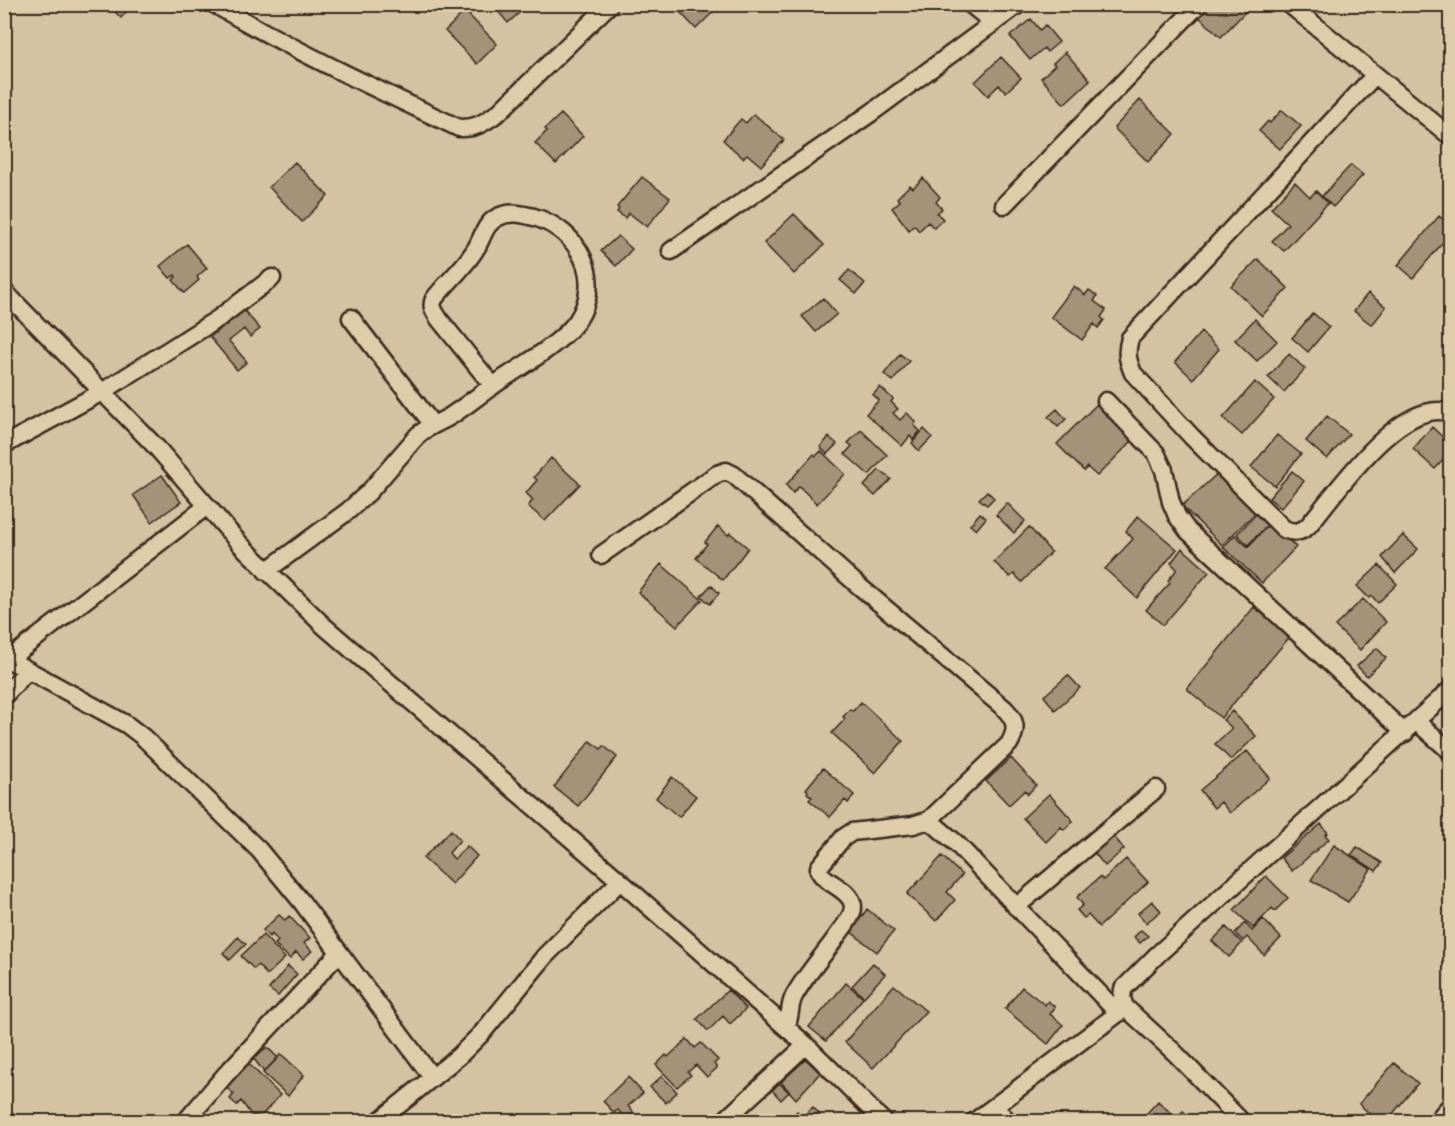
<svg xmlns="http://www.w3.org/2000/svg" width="1455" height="1126" font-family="'Shantell Sans',sans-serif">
<rect width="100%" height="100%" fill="#d4c2a2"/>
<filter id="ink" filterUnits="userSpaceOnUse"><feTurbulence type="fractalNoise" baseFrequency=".0167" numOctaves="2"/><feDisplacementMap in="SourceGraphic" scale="12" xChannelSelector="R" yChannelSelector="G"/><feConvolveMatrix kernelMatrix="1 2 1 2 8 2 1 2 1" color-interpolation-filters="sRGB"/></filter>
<g filter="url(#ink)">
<path fill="#a49379" stroke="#3b2a1e" stroke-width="1.5" d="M 114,4 L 133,4 L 121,18 L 114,11 L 117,7 Z
M 492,4 L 529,4 L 508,23 Z
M 682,4 L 708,4 L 714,11 L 696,29 L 680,12 L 684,8 Z
M 1209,4 L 1241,4 L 1247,10 L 1221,37 L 1198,16 Z
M 465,11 L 497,44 L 477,64 L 445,31 Z
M 1031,19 L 1040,30 L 1045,25 L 1059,42 L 1047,52 L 1044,48 L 1030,60 L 1010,36 Z
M 1065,52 L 1090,80 L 1064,104 L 1041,78 L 1055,65 L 1053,63 Z
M 1001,57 L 1021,78 L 1006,92 L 999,85 L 988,96 L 975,82 Z
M 1140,100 L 1175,134 L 1148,162 L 1114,128 Z
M 1282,110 L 1301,126 L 1280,149 L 1259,131 L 1268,121 L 1270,123 Z
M 561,114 L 583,136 L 556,164 L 535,143 L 547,131 L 545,129 Z
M 754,114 L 784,140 L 761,166 L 747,154 L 743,158 L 723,140 L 741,119 L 746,123 Z
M 295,162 L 328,196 L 302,222 L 269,187 Z
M 1351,165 L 1363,175 L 1333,207 L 1322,196 Z
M 642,177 L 670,198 L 647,227 L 629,213 L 625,218 L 617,212 L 619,209 L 617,207 Z
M 923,178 L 940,197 L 936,202 L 942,209 L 937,213 L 943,219 L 934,228 L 928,222 L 919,231 L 914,225 L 909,230 L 892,208 L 900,201 L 897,198 L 910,185 L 913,188 Z
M 1295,182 L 1310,197 L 1316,191 L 1328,203 L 1284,251 L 1272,241 L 1288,224 L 1271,208 Z
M 794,214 L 824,245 L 794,274 L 764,243 Z
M 1439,216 L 1450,226 L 1450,234 L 1413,278 L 1398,265 Z
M 618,236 L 632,249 L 616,266 L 601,251 Z
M 187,244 L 207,268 L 197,277 L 199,280 L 184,293 L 173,280 L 176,277 L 175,275 L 170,278 L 160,266 Z
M 1258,259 L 1288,288 L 1262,316 L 1231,286 Z
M 849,270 L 865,283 L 856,294 L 840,280 Z
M 1074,286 L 1085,295 L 1089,290 L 1097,296 L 1094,301 L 1106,310 L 1101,317 L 1104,320 L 1098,328 L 1094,324 L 1082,340 L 1051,317 Z
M 1368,293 L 1386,307 L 1372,325 L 1354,311 Z
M 823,298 L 837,314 L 816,332 L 802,316 Z
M 242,308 L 260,329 L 250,337 L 244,329 L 229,341 L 247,362 L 237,370 L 210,337 L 220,329 L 219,327 Z
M 1313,313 L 1329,327 L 1308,352 L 1292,338 Z
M 1255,319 L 1277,341 L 1257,361 L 1235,340 Z
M 1201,332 L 1219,349 L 1193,379 L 1175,362 Z
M 900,354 L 909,361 L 893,381 L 884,374 Z
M 1289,354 L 1305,369 L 1284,392 L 1268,377 Z
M 1255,382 L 1274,399 L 1242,435 L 1223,418 Z
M 880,387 L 893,399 L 891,402 L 898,409 L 893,413 L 900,420 L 907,413 L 916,422 L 914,425 L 920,431 L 913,440 L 910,436 L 902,446 L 866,414 L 879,400 L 873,395 Z
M 1097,404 L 1133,440 L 1097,476 L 1087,467 L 1084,471 L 1057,444 Z
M 1057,409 L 1066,419 L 1058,427 L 1048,417 Z
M 1327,416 L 1349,434 L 1327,459 L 1306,441 Z
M 1432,427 L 1450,444 L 1450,452 L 1435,469 L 1413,449 Z
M 924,429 L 932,437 L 919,451 L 912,443 Z
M 861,430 L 887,455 L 869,475 L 845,454 L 852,446 L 848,443 Z
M 1277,435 L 1301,454 L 1275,486 L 1251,467 Z
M 829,437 L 837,444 L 827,454 L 820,447 Z
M 821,451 L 845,474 L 817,504 L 799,486 L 793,493 L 786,485 L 814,454 L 816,456 Z
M 551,458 L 580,484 L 545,521 L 528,506 L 533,500 L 526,493 L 537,480 L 534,477 Z
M 879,470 L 891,479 L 875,496 L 864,486 Z
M 1292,471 L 1304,481 L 1281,508 L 1269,498 Z
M 1219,472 L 1257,511 L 1222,545 L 1182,506 Z
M 162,475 L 181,502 L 152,522 L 133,495 Z
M 987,491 L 994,498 L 987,505 L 979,499 Z
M 1007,503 L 1025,521 L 1014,533 L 996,515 Z
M 1259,511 L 1270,522 L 1248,545 L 1237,534 Z
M 980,513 L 986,518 L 976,530 L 970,525 Z
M 1138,516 L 1177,549 L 1137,598 L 1105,569 L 1133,539 L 1126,531 Z
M 1270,523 L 1296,547 L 1262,583 L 1223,547 L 1235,535 L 1248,547 Z
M 718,526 L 728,535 L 730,533 L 748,548 L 723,580 L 696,558 L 707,544 L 705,542 Z
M 1029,527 L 1051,552 L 1022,582 L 1014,574 L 1010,577 L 994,562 Z
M 1403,535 L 1418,549 L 1395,573 L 1382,557 Z
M 1182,548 L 1209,572 L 1163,625 L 1146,610 L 1170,583 L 1168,581 L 1177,569 L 1171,563 Z
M 661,564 L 702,600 L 677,626 L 638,592 Z
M 1379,565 L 1397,584 L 1378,603 L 1372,596 L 1369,598 L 1357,586 Z
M 711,585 L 719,593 L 710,604 L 701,596 Z
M 1363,599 L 1386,622 L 1360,650 L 1335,626 Z
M 1254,607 L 1270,620 L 1273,616 L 1293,633 L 1221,718 L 1187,689 Z
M 1377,648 L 1386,658 L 1367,676 L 1357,666 Z
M 1068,675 L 1080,688 L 1055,710 L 1044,696 Z
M 861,702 L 903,741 L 875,773 L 832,733 L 845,719 L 843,717 L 850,709 L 853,711 Z
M 1232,711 L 1256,736 L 1231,760 L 1215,744 L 1232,728 L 1223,720 Z
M 590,741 L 601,749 L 604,746 L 617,757 L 578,806 L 554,787 Z
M 1247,751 L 1270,778 L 1230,813 L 1221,802 L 1214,808 L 1200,790 Z
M 1011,758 L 1036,785 L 1028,794 L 1025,790 L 1009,805 L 986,781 Z
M 823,768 L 854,795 L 848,803 L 845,800 L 830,817 L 809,800 L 812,797 L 807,793 L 808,791 L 806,789 Z
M 672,777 L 696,796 L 679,817 L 656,798 Z
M 1049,794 L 1073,821 L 1064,830 L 1061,827 L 1046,842 L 1023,818 Z
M 1321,824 L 1328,833 L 1325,835 L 1329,839 L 1292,871 L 1281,858 Z
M 451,830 L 460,840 L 449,853 L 454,859 L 467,846 L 477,856 L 452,884 L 423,858 Z
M 1111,833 L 1124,849 L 1105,866 L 1092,850 Z
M 1334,845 L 1371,869 L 1348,902 L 1311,880 Z
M 1357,847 L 1382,863 L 1376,871 L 1351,855 Z
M 942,856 L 962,875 L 947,892 L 955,900 L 936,921 L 907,894 Z
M 1126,859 L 1148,882 L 1099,927 L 1088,915 L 1084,918 L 1077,910 L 1083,905 L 1077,897 L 1100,877 L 1103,880 Z
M 1266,876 L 1288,898 L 1275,911 L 1272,908 L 1253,928 L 1234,910 Z
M 1152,901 L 1161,911 L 1146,923 L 1138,913 Z
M 867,909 L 894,931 L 877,952 L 851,932 Z
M 279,915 L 285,920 L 289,916 L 310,938 L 304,943 L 312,951 L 303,959 L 296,952 L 290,959 L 275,944 L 278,941 L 272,934 L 269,937 L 263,930 Z
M 1263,919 L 1281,938 L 1264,955 L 1247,937 L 1243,941 L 1235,933 L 1245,923 L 1252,931 Z
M 1226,927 L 1242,943 L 1229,957 L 1212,941 Z
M 1141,930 L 1148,936 L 1140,943 L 1134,937 Z
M 263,935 L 285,958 L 267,975 L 258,965 L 254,969 L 241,956 Z
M 238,937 L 246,944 L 230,960 L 223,953 Z
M 873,963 L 885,974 L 864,997 L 852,986 Z
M 288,966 L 297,974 L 278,996 L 269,989 Z
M 846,983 L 863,998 L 826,1041 L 809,1027 Z
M 894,985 L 926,1011 L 873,1068 L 845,1042 Z
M 1022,987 L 1045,1005 L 1048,1001 L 1055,1007 L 1050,1014 L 1063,1025 L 1048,1044 L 1005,1009 Z
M 728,990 L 746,1009 L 730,1024 L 723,1016 L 708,1031 L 697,1019 Z
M 687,1039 L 695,1048 L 701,1043 L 718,1060 L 714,1064 L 717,1068 L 707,1077 L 696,1065 L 688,1072 L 691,1075 L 677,1087 L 656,1065 L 666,1055 L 668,1057 Z
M 267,1047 L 278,1058 L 264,1072 L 254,1059 Z
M 281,1054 L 304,1075 L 288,1096 L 263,1073 Z
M 806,1059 L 820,1073 L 796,1099 L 781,1082 Z
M 247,1062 L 280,1095 L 263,1114 L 252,1116 L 241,1101 L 237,1105 L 230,1099 L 234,1094 L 224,1086 Z
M 1394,1063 L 1418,1083 L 1386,1122 L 1379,1122 L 1359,1104 Z
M 662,1076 L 677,1092 L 666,1103 L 650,1087 Z
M 628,1077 L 643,1093 L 628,1106 L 634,1113 L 627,1120 L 618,1110 L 614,1113 L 603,1101 Z
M 779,1083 L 789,1092 L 781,1100 L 772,1090 Z
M 1158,1101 L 1176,1118 L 1183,1111 L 1191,1118 L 1187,1122 L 1139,1122 Z
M 813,1107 L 820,1115 L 813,1122 L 786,1122 L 797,1111 L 802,1117 Z"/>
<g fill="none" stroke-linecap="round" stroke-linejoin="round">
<defs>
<path id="minor" d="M 214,4 C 293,50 376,89 459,128 C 476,129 485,122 499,112 L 610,4
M 970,4 L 994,23
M 1289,4 L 1450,136
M 1375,75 L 1130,338 C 1126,352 1127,359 1133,373 L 1192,437 L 1284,529 C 1294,533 1300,533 1308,526 C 1336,493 1401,396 1450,413
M 1004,205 L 1199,4
M 671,251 L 871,113 L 1019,4
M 4,291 L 157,448 L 240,544 L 324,626 L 620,881 L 806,1045 L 884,1122
M 351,318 L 433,425
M 1106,401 L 1156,453 L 1164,470 L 1171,502 L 1177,516 L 1188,531 L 1405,733
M 4,445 L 102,392 L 219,318 L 272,278
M 601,555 L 717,474 L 726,471 L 734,475 L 859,586 L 1004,708 C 1016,720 1018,729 1009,744 L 929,820 L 956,843 L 1118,1013
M 266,571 L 348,511 L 369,492 L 418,435 C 427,427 438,423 449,417 C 465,407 479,395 494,385 C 518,368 560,345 577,321 C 605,279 579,230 534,217 C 522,214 510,211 498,217 C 484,224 483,238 475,250 C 464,268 447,282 434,299 C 430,307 435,312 439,319 L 493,386
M 4,657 L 126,724 L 143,737 L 259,850 L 301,901 L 432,1077
M 9,659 L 207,506
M 4,696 L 28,670
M 1417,722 L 1450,751
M 1016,907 L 1156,789
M 786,1027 C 791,1017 789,1005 794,996 C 805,976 822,957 835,939 C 841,929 857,914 852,902 C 847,888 826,884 819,871 L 819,867 L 843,838 L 852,832 L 913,825 L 929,820
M 994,1107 L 1009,1122
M 185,1122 L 226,1074 L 339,953
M 378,1122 L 459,1056 L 482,1033 L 545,956 L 620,881
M 723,1122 L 806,1045
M 974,1122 L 1125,1008
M 1242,1122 L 1174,1052 L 1125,1007 L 1122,998 L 1123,989 L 1157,955 L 1450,690
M 1436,1122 L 1450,1106"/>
</defs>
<use href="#minor" stroke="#3b2a1e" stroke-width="21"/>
<use href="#minor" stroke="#deccaa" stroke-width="16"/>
</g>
</g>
<rect width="1455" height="1126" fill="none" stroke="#deccaa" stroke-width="24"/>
<rect x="12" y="12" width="1431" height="1102" fill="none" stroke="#3b2a1e" stroke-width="2" filter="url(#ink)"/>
</svg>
